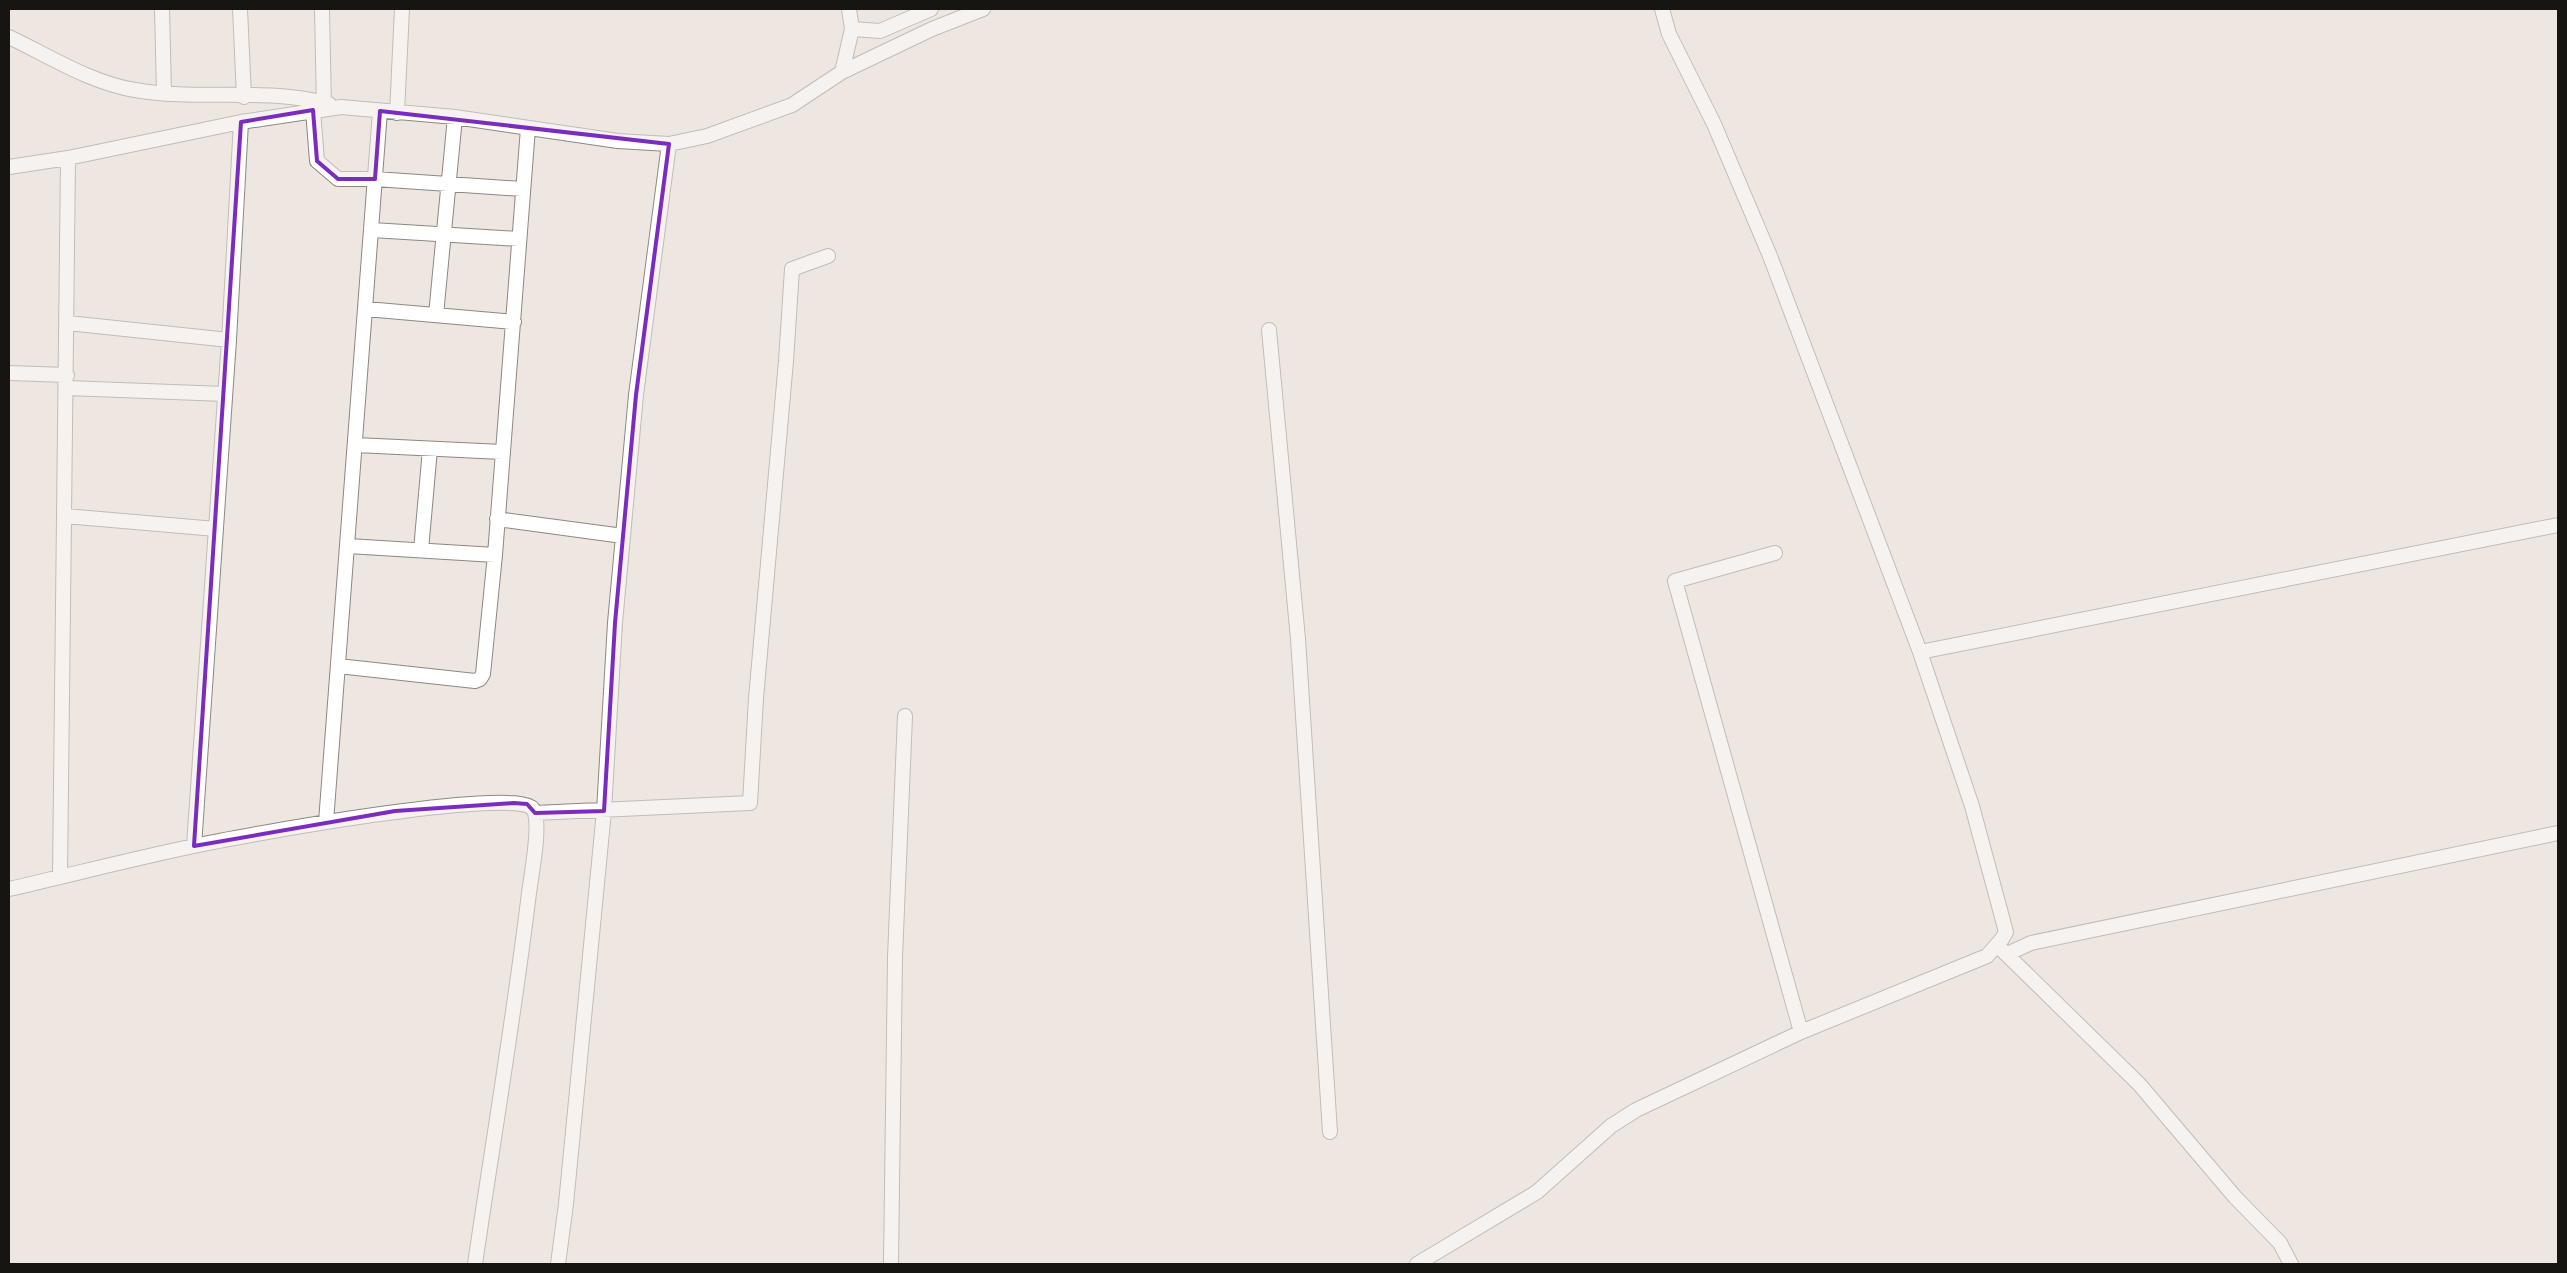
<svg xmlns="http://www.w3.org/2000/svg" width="2567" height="1273" font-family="Inter,sans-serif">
<rect width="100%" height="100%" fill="#eee7e1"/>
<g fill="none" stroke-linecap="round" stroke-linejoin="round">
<defs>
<path id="minor" d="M 162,9 L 164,93
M 240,9 L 244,97
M 322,9 L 324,109
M 849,9 L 852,29 L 880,31 L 931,9
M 9,37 C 49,56 91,83 135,90 C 198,101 266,87 329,104
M 842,72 L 852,29
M 313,110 L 317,161 L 338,179 L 375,179 L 522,189
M 397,113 L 402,9
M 9,167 L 68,158 L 241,122 L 341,107 L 455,117 L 618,141 L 669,144 L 707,136 L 792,105 L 842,72 L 932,29 L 983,9
M 372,230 L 519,239
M 366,309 L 514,322
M 436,315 L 455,117
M 68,323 L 229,340
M 1269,330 L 1298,639 L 1330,1132
M 9,373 L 67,375
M 67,388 L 225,394
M 356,445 L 502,452
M 65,516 L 216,529
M 497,519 L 623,536
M 348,546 L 495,555
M 421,550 L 430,449
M 1775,553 L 1675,581 L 1801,1032
M 1920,652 L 2558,525
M 338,666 L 475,681 L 480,679 L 483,674 L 495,555 L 528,128
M 535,813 L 750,803 L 756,698 L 786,361 L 792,269 L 828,256
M 326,822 L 380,111
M 194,846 L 229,340 L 241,122
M 60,877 L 68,158
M 9,889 C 70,875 132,859 194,846 C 235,837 515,785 533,809 C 542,822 531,876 529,893 C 514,1017 493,1141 475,1264
M 2001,949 L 2139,1084 L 2235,1197 L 2280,1243 L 2291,1264
M 2007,954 L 2031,943 L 2558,833
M 558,1264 L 566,1204 L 604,811 L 615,623 L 636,395 L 669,144
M 891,1264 L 895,957 L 905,716
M 1417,1264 L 1537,1192 L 1611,1126 L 1636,1110 L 1801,1032 L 1987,956 L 2002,939 L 2006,932 L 1972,806 L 1920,652 L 1770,256 L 1714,124 L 1669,34 L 1662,9"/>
</defs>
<use href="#minor" stroke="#8d8781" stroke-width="16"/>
<use href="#minor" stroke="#fff" stroke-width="14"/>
</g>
<path d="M0 0H2567V1273H0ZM 313,110 L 317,161 L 338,179 L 375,179 L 380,111 L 669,144 L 636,395 L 615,623 L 604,811 L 535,813 L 527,804 L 514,803 L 395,811 L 194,846 L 241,122 Z" fill="#eee7e1" fill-opacity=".55" fill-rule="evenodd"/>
<path fill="none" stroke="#7b2cbf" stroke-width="4" stroke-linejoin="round" d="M 313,110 L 317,161 L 338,179 L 375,179 L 380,111 L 669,144 L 636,395 L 615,623 L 604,811 L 535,813 L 527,804 L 514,803 L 395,811 L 194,846 L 241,122 Z"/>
<rect width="2567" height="1273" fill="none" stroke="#171512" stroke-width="20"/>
</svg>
